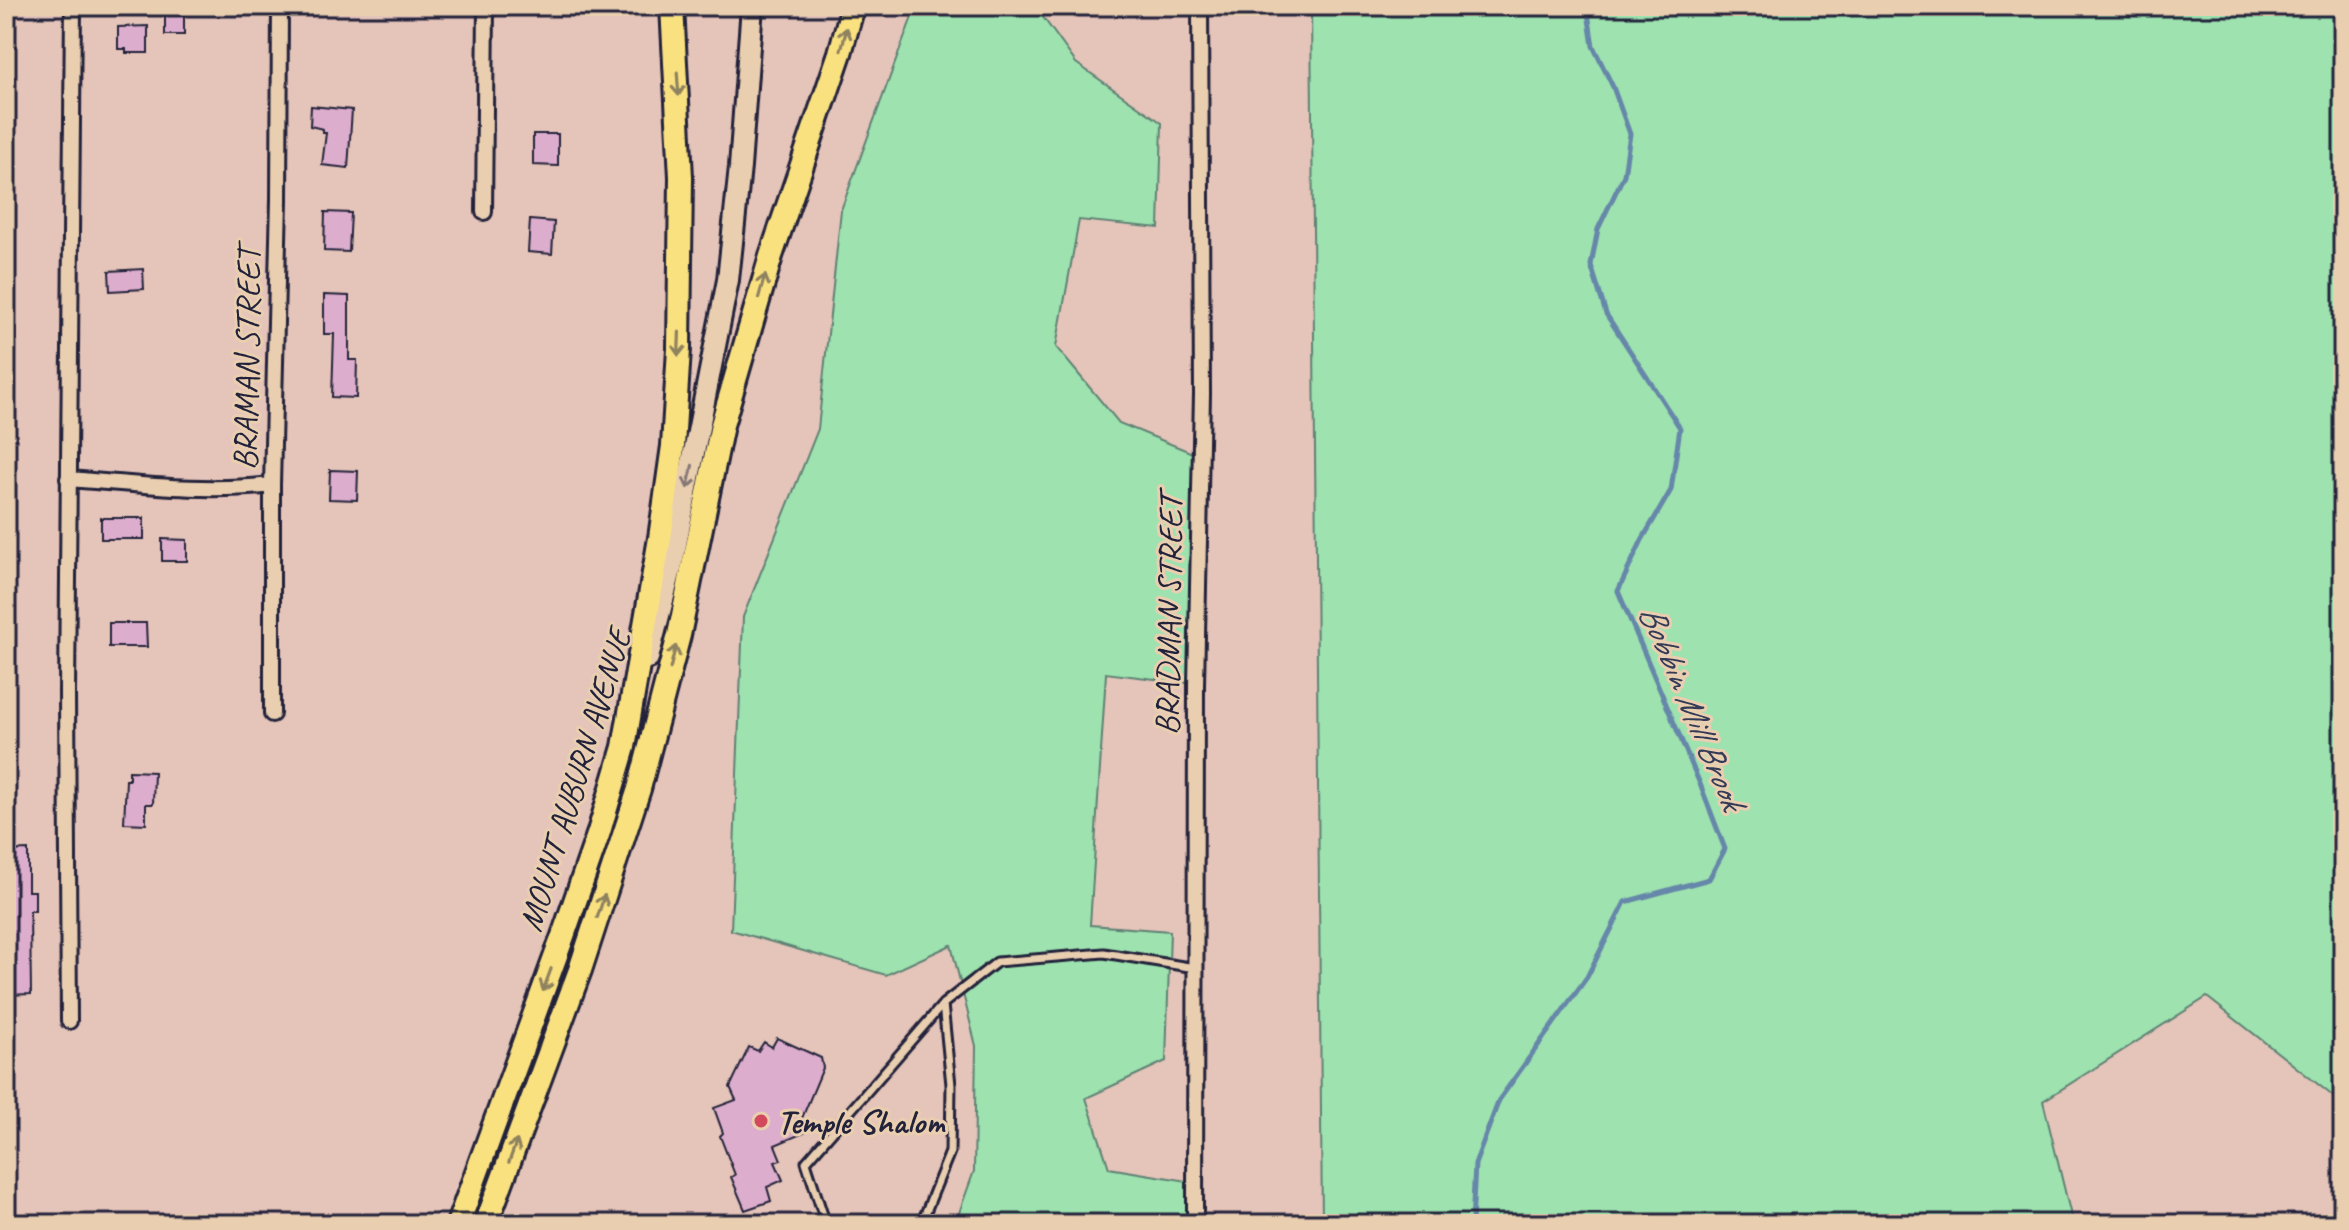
<svg xmlns="http://www.w3.org/2000/svg" width="2349" height="1230" font-family="Caveat,sans-serif">
<rect width="100%" height="100%" fill="#e5c4b9"/>
<filter id="ink" filterUnits="userSpaceOnUse"><feTurbulence type="fractalNoise" baseFrequency=".0125" numOctaves="2"/><feDisplacementMap in="SourceGraphic" scale="16" xChannelSelector="R" yChannelSelector="G"/><feConvolveMatrix kernelMatrix="1 2 1 2 8 2 1 2 1" color-interpolation-filters="sRGB"/></filter>
<g filter="url(#ink)">
<path fill="#9de2af" stroke="#608275" stroke-width="2" d="M 916,6 L 1035,6 L 1076,63 L 1162,123 L 1159,228 L 1079,220 L 1056,347 L 1119,423 L 1200,456 L 1196,684 L 1106,673 L 1090,925 L 1170,931 L 1166,1061 L 1086,1098 L 1109,1168 L 1194,1182 L 1193,1224 L 955,1224 L 974,1171 L 976,1046 L 951,945 L 886,975 L 731,930 L 743,617 L 818,429 L 841,210 Z
M 1311,6 L 2343,6 L 2343,1104 L 2207,997 L 2043,1101 L 2073,1224 L 1322,1224 Z"/>
<g fill="none" stroke-linecap="round" stroke-linejoin="round">
<path stroke="#6687a9" stroke-width="5" d="M 1472,1224 L 1475,1164 L 1499,1100 L 1587,977 L 1625,902 L 1709,879 L 1725,849 L 1700,784 L 1618,591 L 1642,540 L 1671,490 L 1680,428 L 1606,314 L 1591,265 L 1598,229 L 1624,175 L 1630,134 L 1613,87 L 1593,46 L 1587,6"/>
</g>
<path fill="#ddadcd" stroke="#22223b" stroke-width="2" d="M 165,14 L 184,15 L 184,35 L 165,35 Z
M 148,26 L 148,53 L 126,53 L 126,49 L 118,49 L 118,27 Z
M 311,106 L 352,110 L 348,168 L 322,165 L 326,133 L 323,133 L 323,129 L 310,126 Z
M 533,134 L 558,134 L 558,166 L 533,165 Z
M 325,212 L 351,213 L 349,252 L 324,251 Z
M 530,220 L 554,222 L 552,254 L 528,252 Z
M 143,269 L 144,289 L 110,291 L 109,271 Z
M 324,295 L 349,296 L 349,360 L 357,360 L 356,398 L 332,397 L 334,334 L 324,334 Z
M 330,470 L 358,471 L 357,500 L 329,499 Z
M 101,518 L 144,518 L 144,539 L 101,539 Z
M 162,539 L 187,540 L 187,561 L 162,561 Z
M 109,623 L 146,623 L 147,647 L 109,647 Z
M 129,771 L 154,772 L 153,804 L 146,804 L 146,824 L 124,823 L 126,780 L 129,780 Z
M 28,850 L 28,891 L 35,891 L 35,911 L 30,911 L 31,994 L 6,995 L 6,851 Z
M 777,1038 L 821,1058 L 823,1068 L 802,1118 L 806,1132 L 775,1145 L 781,1160 L 775,1162 L 783,1180 L 767,1187 L 771,1201 L 745,1210 L 731,1177 L 735,1175 L 720,1136 L 723,1133 L 714,1108 L 736,1100 L 730,1087 L 749,1047 L 758,1051 L 764,1042 L 772,1047 Z"/>
<g fill="none" stroke-linecap="round" stroke-linejoin="round">
<defs>
<path id="service" d="M 826,1224 L 806,1162 L 943,1004 L 997,962 L 1104,953 L 1195,968
M 918,1224 L 923,1219 L 950,1152 L 951,1085 L 943,1004"/>
<path id="minor" d="M 484,212 L 486,6
M 68,479 C 136,484 204,493 272,485
M 272,714 L 272,485 L 279,200 L 280,6
M 69,1021 L 67,693 L 73,6
M 1195,1224 L 1196,684 L 1202,394 L 1200,6"/>
<path id="secondary" d="M 648,658 L 671,569 L 728,280 L 740,167 L 752,6"/>
<path id="primary" d="M 458,1224 L 563,936 L 599,832 L 624,747 L 660,538 L 673,446 L 679,349 L 681,177 L 672,6
M 486,1224 L 580,970 L 639,789 L 679,635 L 722,425 L 771,256 L 840,53 L 853,6"/>
</defs>
<use href="#service" stroke="#22223b" stroke-width="13"/>
<use href="#minor" stroke="#22223b" stroke-width="20"/>
<use href="#secondary" stroke="#22223b" stroke-width="26"/>
<use href="#primary" stroke="#22223b" stroke-width="28"/>
<use href="#service" stroke="#e9ceb0" stroke-width="7"/>
<use href="#minor" stroke="#e9ceb0" stroke-width="14"/>
<use href="#secondary" stroke="#e9ceb0" stroke-width="20"/>
<use href="#primary" stroke="#fae180" stroke-width="22"/>
</g>
<defs><path id="oneway-shaft" d="M-6 0H5M1.5-3L5.5 0L1.5 3" fill="none" stroke-width="1.6" stroke-linecap="round" stroke-linejoin="round" transform="scale(2)"/></defs>
<g stroke="#8e825e">
<use href="#oneway-shaft" transform="translate(844 39) rotate(-75)"/>
<use href="#oneway-shaft" transform="translate(678 84) rotate(86)"/>
<use href="#oneway-shaft" transform="translate(762 286) rotate(-74)"/>
<use href="#oneway-shaft" transform="translate(679 344) rotate(92)"/>
<use href="#oneway-shaft" transform="translate(673 657) rotate(-76)"/>
<use href="#oneway-shaft" transform="translate(601 906) rotate(-72)"/>
<use href="#oneway-shaft" transform="translate(547 980) rotate(110)"/>
<use href="#oneway-shaft" transform="translate(513 1151) rotate(-70)"/>
</g>
<use stroke="#867876" href="#oneway-shaft" transform="translate(690 477) rotate(102)"/>
</g>
<circle fill="#d1495b" stroke="#e9ceb0" stroke-width="3" cx="761" cy="1121" r="8"/>
<g text-anchor="middle" stroke-width="6" stroke-linejoin="round" paint-order="stroke">
<g font-size="34" fill="#22223b" stroke="#e9ceb0">
<text transform="translate(246 359) rotate(-89)" y="12">BRAMAN STREET</text>
<text transform="translate(1168 615) rotate(-89)" y="12">BRADMAN STREET</text>
<text transform="translate(574 780) rotate(-73)" y="12">MOUNT AUBURN AVENUE</text>
</g>
<g font-size="34" font-weight="bold" fill="#22223b" stroke="#e9ceb0" text-anchor="start">
<text x="777" y="1133">Temple Shalom</text>
</g>
<g font-size="36" font-style="italic" fill="#333b57" stroke="#e9ceb0">
<text transform="translate(1693 706) rotate(67)" y="13">Bobbin Mill Brook</text>
</g>
</g>
<rect width="2349" height="1230" fill="none" stroke="#e9ceb0" stroke-width="32"/>
<rect x="16" y="16" width="2317" height="1198" fill="none" stroke="#22223b" stroke-width="3" filter="url(#ink)"/>
</svg>
